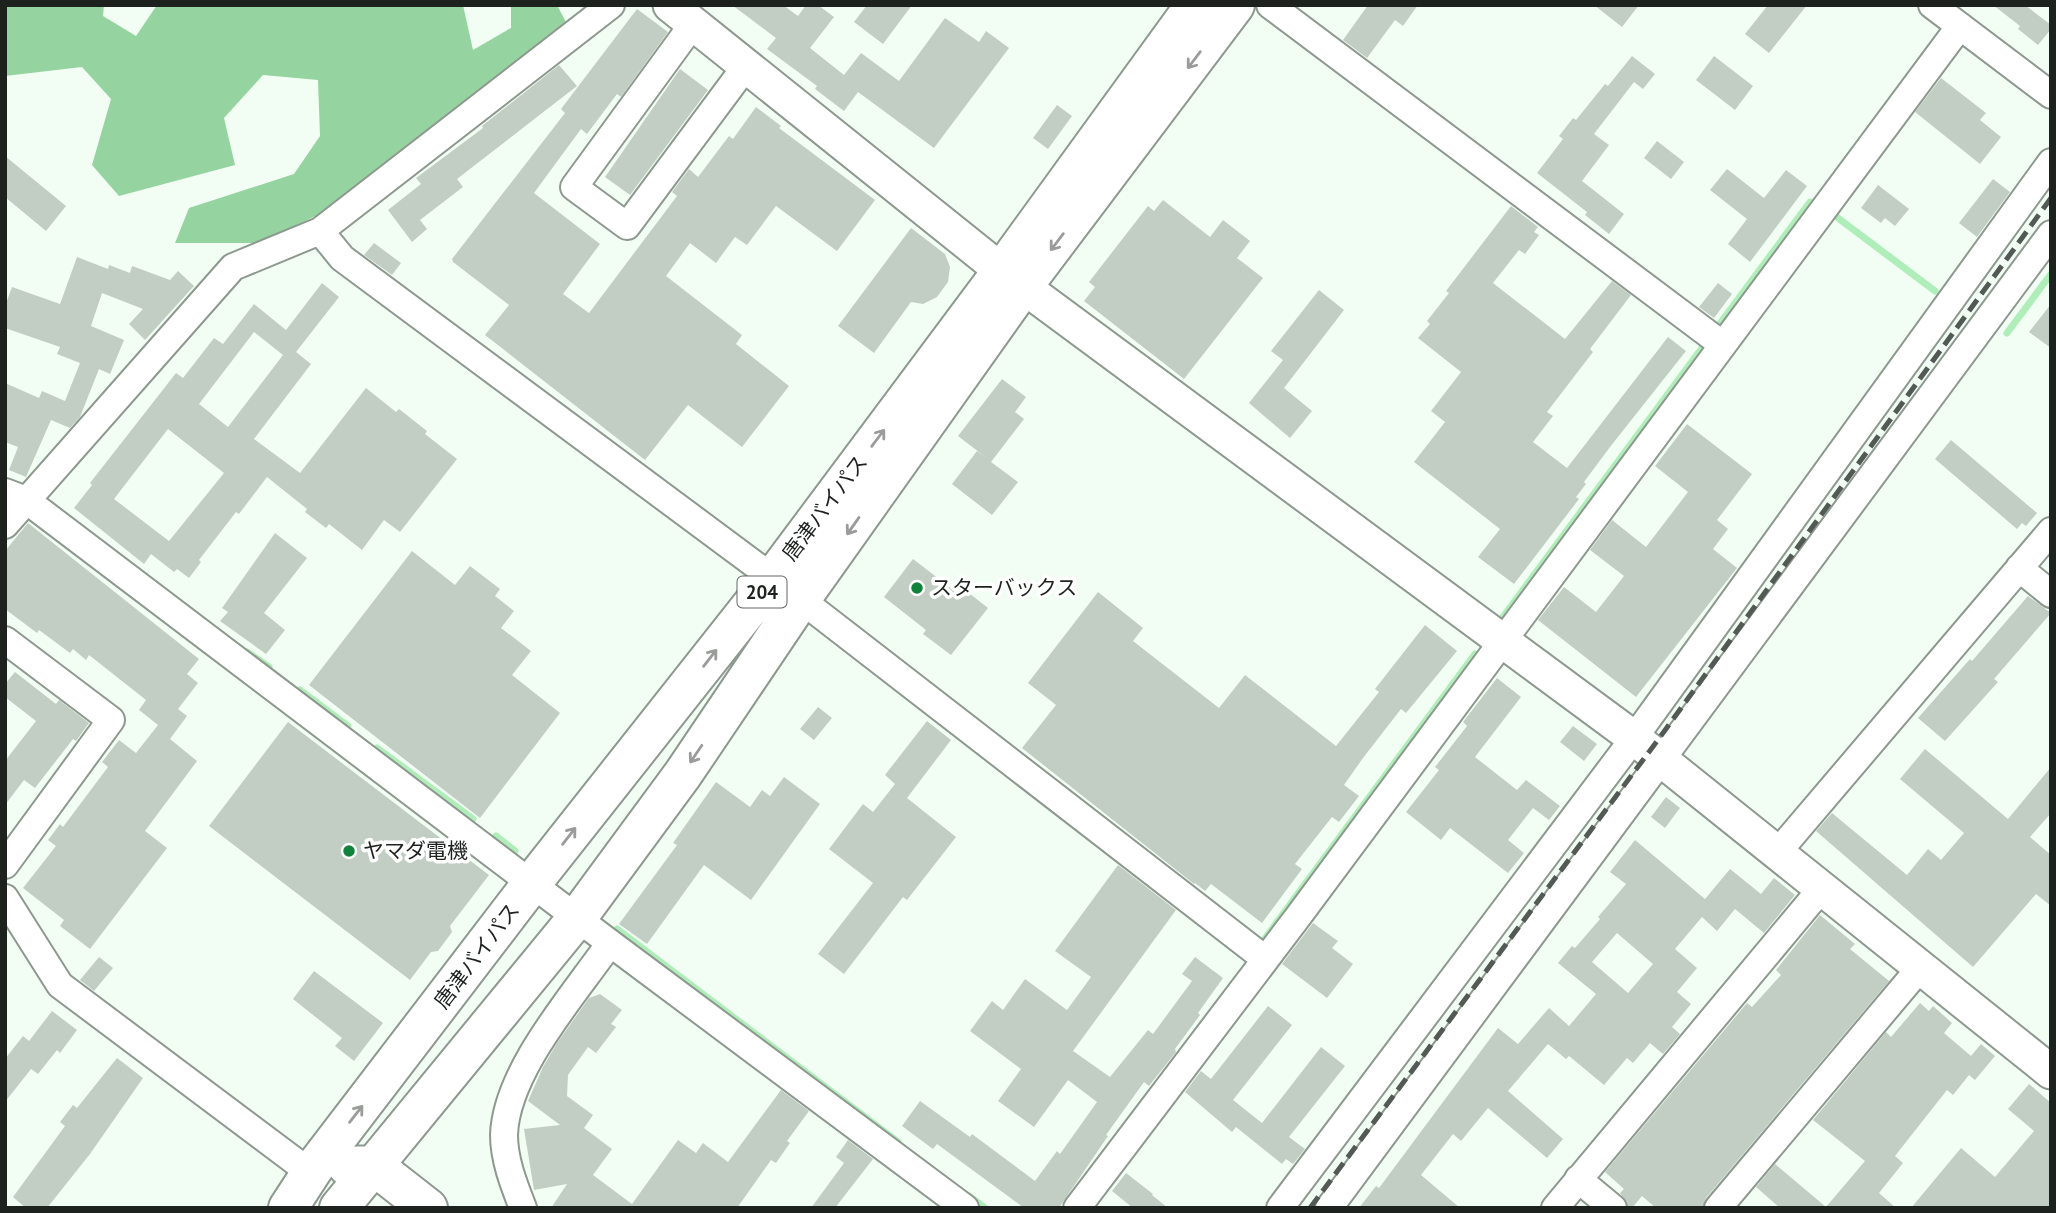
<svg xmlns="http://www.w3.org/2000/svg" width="2056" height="1213" font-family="'PT Sans','Noto Sans JP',sans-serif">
<rect width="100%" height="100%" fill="#f2fef4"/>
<path fill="#95d4a0" d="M 5,5 L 104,5 L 103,16 L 136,36 L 157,5 L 463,5 L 473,50 L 511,28 L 511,5 L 557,5 L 569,28 L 324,212 L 259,243 L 175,243 L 189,208 L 294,174 L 320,136 L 318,80 L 263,75 L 224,118 L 235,165 L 119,196 L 92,165 L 111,99 L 82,67 L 5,76 Z"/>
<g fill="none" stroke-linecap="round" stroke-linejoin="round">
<path stroke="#afeeb9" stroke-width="7" d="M 2007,333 L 2051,274
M 1503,617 L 1810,202 L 1834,215 L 1935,291
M 247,652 L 269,667
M 300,690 L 348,726
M 377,748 L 473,819
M 496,836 L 515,851
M 617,929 L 898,1142
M 1258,948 L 1475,654
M 969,1196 L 985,1208"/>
</g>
<path fill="#c2cec4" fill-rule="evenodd" d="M 732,5 L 783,5 L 798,16 L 806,5 L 818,5 L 834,17 L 810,48 L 844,75 L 861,53 L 899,81 L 945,18 L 979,42 L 986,31 L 1009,48 L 934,148 L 858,92 L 844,111 L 815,89 L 817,86 L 767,49 L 776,38 Z
M 867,5 L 912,5 L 883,44 L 854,22 Z
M 1368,5 L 1418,5 L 1403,26 L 1395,20 L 1367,58 L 1343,40 Z
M 1594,5 L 1639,5 L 1622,27 Z
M 1768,5 L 1807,5 L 1769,53 L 1745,34 Z
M 1993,5 L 2025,5 L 2051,25 L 2051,29 L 2038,45 L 2018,29 L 2020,26 Z
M 637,9 L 668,32 L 621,97 L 617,94 L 587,134 L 581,129 L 534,193 L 600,244 L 563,294 L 589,313 L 677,196 L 672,192 L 689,169 L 698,177 L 729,136 L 733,139 L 756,107 L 781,126 L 779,128 L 875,200 L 837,251 L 776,206 L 747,245 L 735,237 L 716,263 L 690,243 L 666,276 L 742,335 L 736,344 L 789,386 L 742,447 L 688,405 L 645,460 L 485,335 L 509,305 L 453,262 L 452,259 L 565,113 L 561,109 Z
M 1632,56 L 1655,74 L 1643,89 L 1634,82 L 1594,134 L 1609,145 L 1582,181 L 1624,214 L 1609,234 L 1585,215 L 1587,212 L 1537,173 L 1563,139 L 1559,136 L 1573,118 L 1576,120 L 1605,84 L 1608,86 Z
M 1714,56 L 1753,86 L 1735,110 L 1696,80 Z
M 559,65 L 577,86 L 457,179 L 463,187 L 420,220 L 427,229 L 412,242 L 388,210 L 421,184 L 416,178 L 483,128 L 482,126 Z
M 680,69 L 708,90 L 630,195 L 605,177 Z
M 1941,78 L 1986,113 L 1980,120 L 2001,137 L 1980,164 L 1915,112 Z
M 1057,105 L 1072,116 L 1048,149 L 1033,138 Z
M 1657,141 L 1684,162 L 1671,179 L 1644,158 Z
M 5,156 L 66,206 L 46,231 L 5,197 Z
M 1727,169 L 1764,198 L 1786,170 L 1807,186 L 1750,262 L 1728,244 L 1747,219 L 1710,190 Z
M 1993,179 L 2010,192 L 1977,237 L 1959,223 Z
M 1878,185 L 1909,209 L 1895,226 L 1885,218 L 1881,223 L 1861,208 Z
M 1163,200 L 1210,237 L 1223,220 L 1250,241 L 1237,258 L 1263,278 L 1184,379 L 1084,301 L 1095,287 L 1089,282 L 1148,206 L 1154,211 Z
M 1511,206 L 1538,227 L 1534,232 L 1539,235 L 1525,254 L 1519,250 L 1493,283 L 1565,339 L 1612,281 L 1631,295 L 1590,349 L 1593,352 L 1547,412 L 1553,416 L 1533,442 L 1567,468 L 1668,337 L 1686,351 L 1610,447 L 1584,482 L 1586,484 L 1576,497 L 1579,499 L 1514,584 L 1478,557 L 1500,529 L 1414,462 L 1445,422 L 1431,411 L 1461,372 L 1418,338 L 1430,324 L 1427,321 L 1449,293 L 1446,291 Z
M 911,228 L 945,254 L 950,267 L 948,282 L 937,297 L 923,304 L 911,302 L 874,353 L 838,326 Z
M 374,243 L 401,263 L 392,275 L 364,255 Z
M 77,257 L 108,269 L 109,265 L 130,273 L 132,266 L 170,280 L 178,271 L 194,286 L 145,340 L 129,324 L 143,309 L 102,293 L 91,326 L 124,340 L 110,374 L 99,369 L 80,417 L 70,428 L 51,420 L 26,477 L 9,470 L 18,447 L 5,442 L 5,383 L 39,398 L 42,391 L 65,401 L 80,363 L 57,354 L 60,347 L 5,328 L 5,306 L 12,287 L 60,304 Z
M 322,283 L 339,297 L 296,352 L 311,364 L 254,439 L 300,473 L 366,388 L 396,412 L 399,409 L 427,431 L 425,434 L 457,459 L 400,532 L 384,520 L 362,550 L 329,524 L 326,528 L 305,512 L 307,509 L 267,477 L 239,514 L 236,512 L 199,560 L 201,562 L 189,578 L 177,569 L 174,572 L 151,554 L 144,564 L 74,508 L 92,485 L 90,483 L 176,373 L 183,378 L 214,338 L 223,344 L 254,304 L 286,330 ZM 254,332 L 283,355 L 228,427 L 199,404 ZM 168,429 L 224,473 L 169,541 L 114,499 Z
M 1718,283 L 1732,294 L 1714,318 L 1699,307 Z
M 1319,290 L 1344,310 L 1284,388 L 1312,411 L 1290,438 L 1249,403 L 1283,360 L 1271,351 Z
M 2051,304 L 2051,348 L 2029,332 Z
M 1002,379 L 1026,397 L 1015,412 L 1024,419 L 991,462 L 1018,482 L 992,515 L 952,484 L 977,451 L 988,459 L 958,436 Z
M 1687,424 L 1752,474 L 1717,520 L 1728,529 L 1713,549 L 1737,568 L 1636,697 L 1538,620 L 1564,587 L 1596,612 L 1624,576 L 1590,550 L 1612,520 L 1646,547 L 1688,492 L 1655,466 Z
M 1951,440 L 2037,513 L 2026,526 L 2022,523 L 2017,529 L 1935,459 Z
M 28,523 L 199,659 L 187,674 L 198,683 L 178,709 L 187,716 L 170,739 L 197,761 L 145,831 L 167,848 L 90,949 L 60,926 L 64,920 L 23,888 L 56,846 L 48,840 L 60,824 L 63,827 L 108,767 L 102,762 L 119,740 L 136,753 L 158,725 L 139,710 L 146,700 L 89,655 L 86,660 L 73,649 L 70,653 L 39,630 L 37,633 L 5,609 L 5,551 Z
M 275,533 L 307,558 L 264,613 L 285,630 L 266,654 L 220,621 L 228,612 L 222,608 Z
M 412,551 L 455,585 L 470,566 L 500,589 L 495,596 L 514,611 L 501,628 L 531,651 L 512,675 L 560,713 L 480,818 L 309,685 Z
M 913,559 L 956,592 L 960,586 L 988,608 L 951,655 L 923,634 L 926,630 L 884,597 Z
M 1098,592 L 1143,628 L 1133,641 L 1219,708 L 1245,675 L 1336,746 L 1379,692 L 1375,689 L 1425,625 L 1457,651 L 1406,713 L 1401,709 L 1363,758 L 1344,785 L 1359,796 L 1339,822 L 1332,817 L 1295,864 L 1302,869 L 1262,923 L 1211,884 L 1205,891 L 1195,883 L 1194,884 L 1022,748 L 1056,705 L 1028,683 Z
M 2028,596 L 2051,613 L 1994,679 L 1998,682 L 1945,741 L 1918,718 L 1970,659 L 1972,661 Z
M 15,672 L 56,704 L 59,700 L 89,723 L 76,741 L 73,739 L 35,788 L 24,780 L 5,805 L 5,761 L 36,721 L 5,697 L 5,684 Z
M 1497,678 L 1521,697 L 1475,757 L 1517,790 L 1526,780 L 1560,806 L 1549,820 L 1533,808 L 1508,840 L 1524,853 L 1508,873 L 1450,828 L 1441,840 L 1406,812 L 1439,770 L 1435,767 L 1467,726 L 1463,722 Z
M 818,707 L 832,718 L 814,740 L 800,729 Z
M 927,721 L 951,740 L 907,798 L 956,837 L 907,900 L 903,897 L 844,974 L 818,954 L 873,883 L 829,849 L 863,804 L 873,812 L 895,784 L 885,775 Z
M 288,722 L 489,875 L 450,926 L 452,932 L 438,951 L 431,952 L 410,980 L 209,826 Z
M 1573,726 L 1597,744 L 1584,761 L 1560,742 Z
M 1925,749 L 2008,819 L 2051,767 L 2051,813 L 2030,837 L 2051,855 L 2051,906 L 2036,894 L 1973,967 L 1816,831 L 1832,813 L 1907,875 L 1928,849 L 1941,860 L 1964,833 L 1900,779 Z
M 784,777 L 820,804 L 751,900 L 704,865 L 647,944 L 619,924 L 677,845 L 673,843 L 716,782 L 750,807 L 762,790 L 770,796 Z
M 1666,797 L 1680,808 L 1665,828 L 1651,817 Z
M 1635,840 L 1705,899 L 1730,869 L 1761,894 L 1774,878 L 1795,895 L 1764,933 L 1735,909 L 1717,931 L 1702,917 L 1675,949 L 1697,968 L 1677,992 L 1691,1004 L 1672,1027 L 1680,1034 L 1663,1054 L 1650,1043 L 1633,1063 L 1627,1058 L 1604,1085 L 1569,1056 L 1566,1059 L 1548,1044 L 1508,1091 L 1563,1139 L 1547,1158 L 1488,1108 L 1461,1141 L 1453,1134 L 1421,1175 L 1460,1208 L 1359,1208 L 1376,1186 L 1379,1188 L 1498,1028 L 1518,1044 L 1549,1008 L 1569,1026 L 1596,994 L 1558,963 L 1572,946 L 1575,948 L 1600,919 L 1598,917 L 1626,884 L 1610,872 ZM 1617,933 L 1653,964 L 1628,993 L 1592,962 Z
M 1118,865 L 1176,910 L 1073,1051 L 1110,1077 L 1148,1030 L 1153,1034 L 1192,981 L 1182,974 L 1195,957 L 1223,978 L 1198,1013 L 1200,1015 L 1175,1049 L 1176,1052 L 1149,1086 L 1144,1082 L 1106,1135 L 1108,1136 L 1059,1208 L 1024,1208 L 937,1144 L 933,1149 L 902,1126 L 920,1101 L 970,1137 L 972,1134 L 1035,1181 L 1057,1151 L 1060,1154 L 1097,1102 L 1068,1080 L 1034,1127 L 998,1101 L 1021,1069 L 970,1031 L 992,1001 L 1003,1010 L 1025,979 L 1067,1010 L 1091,977 L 1055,951 Z
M 1820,915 L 1855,944 L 1850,949 L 1889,981 L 1706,1198 L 1703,1208 L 1656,1208 L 1642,1196 L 1632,1208 L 1628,1208 L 1627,1202 L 1620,1193 L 1624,1189 L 1605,1172 L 1747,1003 L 1752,1007 L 1781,975 L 1776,970 Z
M 1313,923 L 1338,941 L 1332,948 L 1353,964 L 1327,998 L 1282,964 Z
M 99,957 L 113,968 L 94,991 L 80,980 Z
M 314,971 L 383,1023 L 354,1061 L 335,1046 L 342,1038 L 293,999 Z
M 600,994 L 622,1010 L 611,1024 L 616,1027 L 596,1053 L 588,1047 L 568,1075 L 567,1096 L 593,1115 L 584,1128 L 612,1149 L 593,1175 L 632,1204 L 678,1140 L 696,1153 L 703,1143 L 728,1162 L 781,1090 L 809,1111 L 787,1141 L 790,1143 L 776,1163 L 771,1160 L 737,1208 L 551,1208 L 567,1184 L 534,1190 L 524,1129 L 560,1125 L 528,1101 L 543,1067 L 557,1043 L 589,998 Z
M 1920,1003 L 1929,1011 L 1933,1006 L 1952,1023 L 1944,1033 L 1971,1056 L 1981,1044 L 1995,1056 L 1975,1080 L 1969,1075 L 1953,1095 L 1947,1090 L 1895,1156 L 1903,1163 L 1879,1193 L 1896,1208 L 1780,1208 L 1756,1187 L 1775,1164 L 1826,1207 L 1865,1161 L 1813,1120 L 1886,1032 L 1891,1037 Z
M 1268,1006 L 1292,1025 L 1233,1100 L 1262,1123 L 1321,1047 L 1345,1066 L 1289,1137 L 1305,1149 L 1293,1164 L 1286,1159 L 1282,1164 L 1236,1127 L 1232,1132 L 1185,1092 L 1201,1071 L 1211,1079 Z
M 52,1011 L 77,1030 L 60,1053 L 57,1050 L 38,1074 L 31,1069 L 5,1102 L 5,1059 L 23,1036 L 29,1041 Z
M 117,1058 L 143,1078 L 90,1154 L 47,1208 L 26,1208 L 13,1197 L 65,1126 L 60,1122 L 73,1105 L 77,1108 Z
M 2029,1084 L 2051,1103 L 2051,1208 L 1911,1208 L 1961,1148 L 1995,1177 L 2034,1131 L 2008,1109 Z
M 848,1140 L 873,1159 L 835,1208 L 811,1208 L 844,1163 L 836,1157 Z
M 1126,1173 L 1153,1194 L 1152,1195 L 1168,1208 L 1133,1208 L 1112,1191 Z"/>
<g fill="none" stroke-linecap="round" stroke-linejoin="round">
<defs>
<path id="minor" d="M 1270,5 L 1723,345
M 1932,5 L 2051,95
M 693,24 L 574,187 L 627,226 L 746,66
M 320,231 L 342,258 L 773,578 L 1265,959
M 5,492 L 26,500 L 610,943 L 965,1208
M 5,525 L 233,267 L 320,231 L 611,5
M 2019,568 L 2051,594
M 5,640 L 111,720 L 5,865
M 1777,853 L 2051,531
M 5,898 L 60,985 L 296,1162 L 314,1168
M 1578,1179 L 1613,1208
M 523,1208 C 514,1185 504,1160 504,1135 C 506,1071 574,995 610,943
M 1077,1208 L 1297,918 L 1960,26
M 1280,1208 L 1634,738 L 2051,162
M 1329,1208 L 2051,234
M 1555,1208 L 1822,888
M 1718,1208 L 1920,968"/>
<path id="tertiary" d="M 670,5 L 1002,271 L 1634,738 L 2051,1072"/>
<path id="trunk" d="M 347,1166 L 373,1165 L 428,1208
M 288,1208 L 314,1168 L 532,883 L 773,578 L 1002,271 L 1195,5
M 339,1208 L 577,918 L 683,774 L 801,599 L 1024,285 L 1235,5"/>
</defs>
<use href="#minor" stroke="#8d988f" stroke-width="30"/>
<use href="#tertiary" stroke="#8d988f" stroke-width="37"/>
<use href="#trunk" stroke="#8d988f" stroke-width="42"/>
<use href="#minor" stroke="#fff" stroke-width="26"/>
<use href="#tertiary" stroke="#fff" stroke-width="33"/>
<use href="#trunk" stroke="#fff" stroke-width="38"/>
<path stroke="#535954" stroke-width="5" stroke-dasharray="14 7" stroke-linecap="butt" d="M 1310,1208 L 1663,733 L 2051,198"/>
</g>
<defs><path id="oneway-shaft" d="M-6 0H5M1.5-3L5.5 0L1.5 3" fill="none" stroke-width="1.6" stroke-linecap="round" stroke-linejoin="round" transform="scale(1.75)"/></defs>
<g stroke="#9a9c9a">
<use href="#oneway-shaft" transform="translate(1194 60) rotate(127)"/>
<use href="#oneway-shaft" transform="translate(1057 242) rotate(127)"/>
<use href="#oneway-shaft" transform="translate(878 438) rotate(-53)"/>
<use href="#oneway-shaft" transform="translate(853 526) rotate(125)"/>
<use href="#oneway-shaft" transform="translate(710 658) rotate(-52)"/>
<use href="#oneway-shaft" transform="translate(696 754) rotate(124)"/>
<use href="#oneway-shaft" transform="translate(569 836) rotate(-52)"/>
<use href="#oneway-shaft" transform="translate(356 1114) rotate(-52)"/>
</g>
<g fill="#11823a" stroke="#fff" stroke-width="2.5">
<circle cx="917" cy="588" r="7"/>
<circle cx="349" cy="851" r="7"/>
</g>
<g text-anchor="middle" stroke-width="7" stroke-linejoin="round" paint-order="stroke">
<rect fill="#fff" stroke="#626462" stroke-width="2" x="737.5" y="576.5" width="49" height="31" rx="5"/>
<g font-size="19" font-weight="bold" fill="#1e221f">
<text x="762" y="599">204</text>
</g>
<g font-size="21" fill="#1e221f" stroke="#fff">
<text transform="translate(825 508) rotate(-53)" y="7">唐津バイパス</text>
<text transform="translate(477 956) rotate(-53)" y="7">唐津バイパス</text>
</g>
<g font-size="21" fill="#1e221f" stroke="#fff" text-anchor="start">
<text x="931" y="595">スターバックス</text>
<text x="363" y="858">ヤマダ電機</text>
</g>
</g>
<rect width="2056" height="1213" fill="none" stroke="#1e221f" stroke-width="14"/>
</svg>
